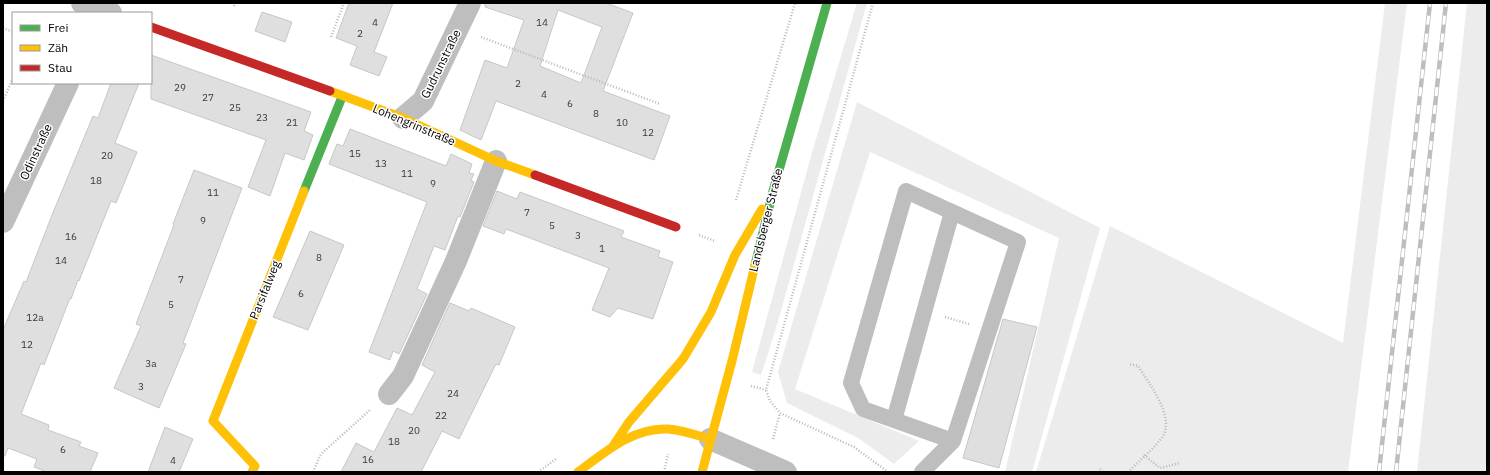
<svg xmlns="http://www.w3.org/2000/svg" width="1490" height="475" font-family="'IBM Plex Sans',sans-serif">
<rect width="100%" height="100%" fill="#fff"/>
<path fill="#ececec" d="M 857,3 L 867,3 L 777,325 L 761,375 L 752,372 L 813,149 Z
M 1385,3 L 1407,3 L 1348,472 L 1036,472 L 1110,226 L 1343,343 Z
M 1467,3 L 1487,3 L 1487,472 L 1417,472 Z
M 857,102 L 1100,228 L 1032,472 L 1005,472 L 1059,238 L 870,152 L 795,389 L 919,441 L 894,464 L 858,438 L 787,403 L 778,372 Z"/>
<path fill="#dfdfdf" stroke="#c7c7c7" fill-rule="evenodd" d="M 349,3 L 393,3 L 374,52 L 387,57 L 379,76 L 350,65 L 357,46 L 336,38 Z
M 485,3 L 606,3 L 633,13 L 603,91 L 670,116 L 654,160 L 496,101 L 481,140 L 460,130 L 485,60 L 507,68 L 524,20 L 485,7 ZM 558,10 L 602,27 L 581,83 L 540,66 Z
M 262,12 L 292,22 L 285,42 L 255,31 Z
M 151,55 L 311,112 L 304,131 L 313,135 L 304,160 L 285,153 L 270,196 L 248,187 L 266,140 L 151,99 Z
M 111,83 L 139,83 L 115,143 L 137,152 L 116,203 L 111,201 L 79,281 L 78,280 L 71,299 L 70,298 L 44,365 L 41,363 L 21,414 L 49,425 L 48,430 L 81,442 L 79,446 L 98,453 L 90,472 L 47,472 L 34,467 L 37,459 L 8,448 L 5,456 L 3,456 L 3,330 L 24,281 L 26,282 L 52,215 L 93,116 L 98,118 Z
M 350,129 L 446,166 L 451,154 L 472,164 L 469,173 L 474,174 L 471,180 L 474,182 L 460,217 L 458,216 L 445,250 L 434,246 L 417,289 L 427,294 L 399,354 L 393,351 L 390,360 L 369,352 L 427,202 L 329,164 L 337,144 L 343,146 Z
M 194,170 L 242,188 L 183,343 L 186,344 L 159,408 L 114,388 L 141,326 L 136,324 L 174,225 L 173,224 Z
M 497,191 L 517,199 L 520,192 L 624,231 L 621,237 L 660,251 L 658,257 L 673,262 L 653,319 L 618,308 L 610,317 L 592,310 L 609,268 L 506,229 L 504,234 L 483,226 Z
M 310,231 L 344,245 L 308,330 L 273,317 Z
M 450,303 L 469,311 L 471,308 L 515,327 L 499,365 L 496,364 L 459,439 L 442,431 L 421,472 L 341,472 L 356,443 L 374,452 L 397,408 L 412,415 L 435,372 L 422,365 Z
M 1003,319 L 1037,327 L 999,468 L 963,458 Z
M 165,427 L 193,439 L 179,472 L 148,472 Z"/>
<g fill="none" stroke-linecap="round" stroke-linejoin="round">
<path stroke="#b9b9b9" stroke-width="2.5" stroke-dasharray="1 2" stroke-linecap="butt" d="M 873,3 L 766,390 L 770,401 L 780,413 L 854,447 L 888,472
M 234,6 L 235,3
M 3,28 L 13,32
M 331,37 L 344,3
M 481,37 L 660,104
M 3,101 L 13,78
M 736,200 L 795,3
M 699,235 L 715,241
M 945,317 L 969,324
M 751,386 L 766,390
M 773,439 L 780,413
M 1144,455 L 1160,468 L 1180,463
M 1100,469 L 1103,472
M 313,472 L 321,454 L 370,410
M 538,472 L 556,459
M 664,472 L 668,454
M 1128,472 C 1138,462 1156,447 1163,436 C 1175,416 1148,382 1138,366 L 1129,364"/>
<path stroke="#bebebe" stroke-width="16" d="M 894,420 L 952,212
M 922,472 L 953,441 L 1018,242 L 906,191 L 851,383 L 863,409 L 953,441"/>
<path stroke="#bebebe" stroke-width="22" d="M 82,3 L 111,13
M 403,118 L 423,101 L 470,3
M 3,222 L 68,83
M 389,394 L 403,376 L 456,261 L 496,161
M 710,439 L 786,472"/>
<path stroke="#4caf50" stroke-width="9" d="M 304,191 L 342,97
M 755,265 L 773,191 L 827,3"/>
<path stroke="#ffc107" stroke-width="9" d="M 330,91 L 403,118 L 496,161 L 535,175
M 613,446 L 629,422 L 683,359 L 711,312 L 735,255 L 762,209
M 252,472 L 255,466 L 213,421 L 304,191
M 578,472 C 604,453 633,427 668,429 C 682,430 696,435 710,439
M 702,472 L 732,361 L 755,265"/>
<path stroke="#c62828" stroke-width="9" d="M 151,27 L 330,91
M 535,175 L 676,227"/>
<defs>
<path id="rail" d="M 1379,472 L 1430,3
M 1396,472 L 1446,3"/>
</defs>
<use href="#rail" stroke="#bebebe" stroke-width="4.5"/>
<use href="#rail" stroke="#fff" stroke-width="3" stroke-dasharray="9" stroke-linecap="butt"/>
</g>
<g text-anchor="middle" stroke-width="3" stroke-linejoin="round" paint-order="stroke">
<g font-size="10" fill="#383838">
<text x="375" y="26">4</text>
<text x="542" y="26">14</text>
<text x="360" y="37">2</text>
<text x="518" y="87">2</text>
<text x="180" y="91">29</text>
<text x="544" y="98">4</text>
<text x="208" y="101">27</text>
<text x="570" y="107">6</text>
<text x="235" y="111">25</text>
<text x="596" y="117">8</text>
<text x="262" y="121">23</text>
<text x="292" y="126">21</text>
<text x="622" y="126">10</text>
<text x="648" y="136">12</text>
<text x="355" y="157">15</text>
<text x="107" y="159">20</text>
<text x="381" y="167">13</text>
<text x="407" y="177">11</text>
<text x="96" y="184">18</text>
<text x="433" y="187">9</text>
<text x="213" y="196">11</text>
<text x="527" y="216">7</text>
<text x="203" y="224">9</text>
<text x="552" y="229">5</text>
<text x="578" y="239">3</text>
<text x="71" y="240">16</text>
<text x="602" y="252">1</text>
<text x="319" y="261">8</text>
<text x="61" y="264">14</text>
<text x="181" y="283">7</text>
<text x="301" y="297">6</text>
<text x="171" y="308">5</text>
<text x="35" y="321">12a</text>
<text x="27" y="348">12</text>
<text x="151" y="367">3a</text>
<text x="141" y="390">3</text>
<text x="453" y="397">24</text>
<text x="441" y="419">22</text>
<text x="414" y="434">20</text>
<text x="394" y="445">18</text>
<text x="63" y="453">6</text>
<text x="368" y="463">16</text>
<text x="173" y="464">4</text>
</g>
<g font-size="12" fill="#000" stroke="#fff">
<text transform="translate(441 64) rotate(-64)" y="4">Gudrunstraße</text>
<text transform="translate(414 125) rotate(23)" y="4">Lohengrinstraße</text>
<text transform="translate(36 152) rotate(-65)" y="4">Odinstraße</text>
<text transform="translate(766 220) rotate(-76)" y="4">Landsberger Straße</text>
<text transform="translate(265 290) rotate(-68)" y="4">Parsifalweg</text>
</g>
</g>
<rect width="1490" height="475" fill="none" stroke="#000000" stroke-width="8"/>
<rect x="12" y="12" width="140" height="72" fill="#ffffff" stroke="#999999"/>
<rect x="20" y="25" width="20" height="6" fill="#4caf50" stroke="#999999"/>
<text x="48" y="32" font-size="12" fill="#000000">Frei</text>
<rect x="20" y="45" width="20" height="6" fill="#ffc107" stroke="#999999"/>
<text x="48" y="52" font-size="12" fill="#000000">Zäh</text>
<rect x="20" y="65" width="20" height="6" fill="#c62828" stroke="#999999"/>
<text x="48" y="72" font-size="12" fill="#000000">Stau</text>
</svg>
